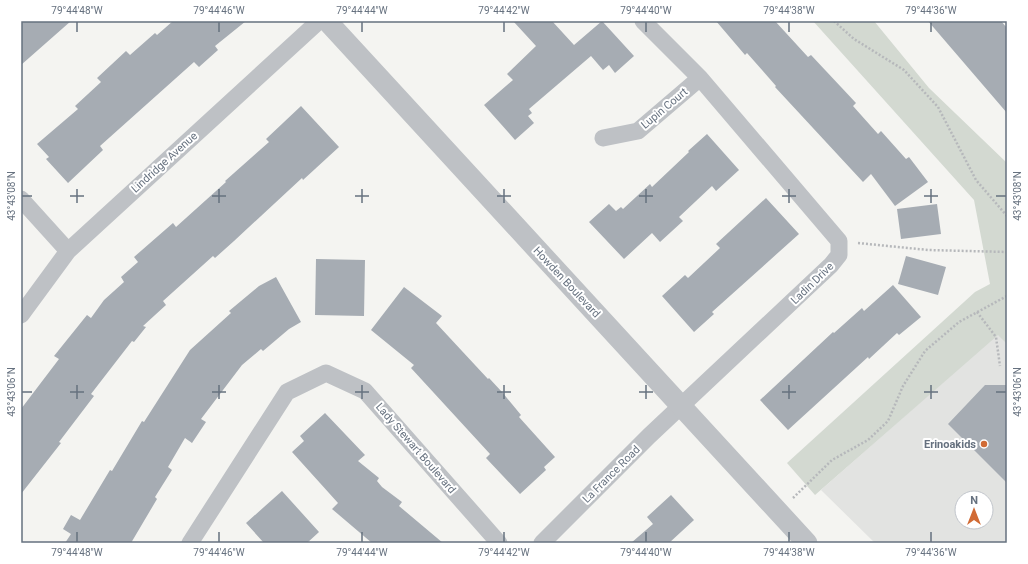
<svg xmlns="http://www.w3.org/2000/svg" width="1028" height="564" font-family="Roboto,sans-serif">
<rect width="100%" height="100%" fill="#f4f4f1"/>
<path fill="#e2e3e1" fill-rule="evenodd" d="M 998,334 L 1007,344 L 1007,543 L 875,543 L 821,490 ZM 962,498 L 986,498 L 986,522 L 962,522 Z"/>
<path fill="#d3d9d1" d="M 813,21 L 874,21 L 929,88 L 1007,163 L 1007,344 L 998,335 L 815,495 L 787,463 L 975,292 L 990,284 L 974,200 Z"/>
<path fill="#a6acb3" d="M 21,21 L 71,21 L 21,65 Z
M 173,21 L 246,21 L 215,46 L 218,50 L 199,67 L 194,62 L 100,146 L 103,150 L 68,183 L 46,159 L 49,157 L 37,144 L 78,109 L 75,106 L 101,82 L 97,78 L 126,51 L 130,55 L 155,33 L 157,35 Z
M 513,21 L 552,21 L 574,45 L 602,21 L 634,56 L 615,73 L 609,65 L 603,70 L 591,56 L 529,109 L 532,113 L 528,116 L 534,123 L 515,140 L 484,105 L 513,80 L 507,74 L 536,46 Z
M 716,21 L 775,21 L 808,57 L 811,55 L 856,103 L 853,106 L 878,134 L 881,131 L 906,159 L 909,157 L 928,182 L 895,206 L 871,174 L 863,182 L 775,87 L 776,86 L 747,53 L 745,55 Z
M 928,21 L 1001,21 L 1007,28 L 1007,113 Z
M 301,106 L 339,147 L 303,180 L 302,178 L 234,241 L 215,258 L 213,256 L 163,301 L 166,305 L 143,326 L 146,327 L 134,342 L 132,341 L 91,394 L 94,396 L 59,442 L 61,443 L 21,494 L 21,409 L 59,359 L 54,356 L 87,315 L 91,318 L 104,300 L 124,282 L 121,277 L 138,262 L 134,257 L 173,223 L 176,227 L 226,182 L 225,181 L 269,142 L 266,139 Z
M 707,134 L 739,170 L 716,191 L 712,186 L 679,217 L 683,221 L 660,242 L 652,233 L 624,259 L 589,222 L 609,204 L 616,211 L 621,207 L 623,209 L 650,184 L 652,187 L 689,152 L 688,151 Z
M 766,198 L 799,234 L 712,312 L 714,314 L 694,332 L 662,296 L 685,275 L 688,278 L 720,248 L 716,244 Z
M 937,204 L 941,234 L 901,239 L 897,209 Z
M 906,256 L 946,267 L 938,295 L 898,284 Z
M 316,259 L 365,260 L 364,316 L 315,315 Z
M 276,277 L 301,322 L 289,329 L 263,351 L 261,349 L 242,365 L 201,419 L 206,422 L 192,443 L 185,438 L 168,467 L 172,470 L 155,497 L 157,499 L 131,543 L 65,543 L 71,534 L 63,529 L 71,515 L 80,520 L 110,470 L 112,471 L 142,421 L 144,422 L 190,350 L 231,313 L 229,311 L 259,286 Z
M 893,285 L 921,317 L 899,335 L 897,333 L 869,359 L 868,357 L 788,430 L 760,400 L 833,332 L 834,333 L 862,308 L 864,311 Z
M 404,287 L 442,316 L 436,323 L 488,379 L 489,378 L 502,392 L 521,415 L 519,417 L 555,457 L 544,467 L 546,470 L 520,494 L 486,458 L 490,454 L 411,368 L 414,365 L 371,330 Z
M 985,385 L 1007,385 L 1007,483 L 948,424 Z
M 325,413 L 365,455 L 358,461 L 379,478 L 377,481 L 382,487 L 402,502 L 399,506 L 443,543 L 372,543 L 332,509 L 338,503 L 292,452 L 304,441 L 300,436 Z
M 282,491 L 319,532 L 307,543 L 264,543 L 246,523 Z
M 671,495 L 694,520 L 669,543 L 631,543 L 653,524 L 647,517 Z"/>
<g fill="none" stroke-linecap="round" stroke-linejoin="round">
<path stroke="#b6b8bb" stroke-width="2.5" stroke-dasharray="2 2" stroke-linecap="butt" d="M 834,21 L 854,39 L 904,70 L 938,107 L 976,180 L 1007,216
M 858,243 L 928,250 L 1007,252
M 977,312 L 996,337 L 1000,366
M 793,498 L 832,460 L 868,440 L 888,421 L 903,386 L 925,351 L 959,322 L 1007,296"/>
<path stroke="#bec1c5" stroke-width="17" d="M 603,138 L 638,131 L 700,78
M 21,199 L 68,251
M 21,315 L 68,251 L 319,21
M 190,543 L 287,392 L 326,373 L 365,391 L 499,543
M 542,543 L 649,436 L 831,265 L 839,255 L 839,241 L 700,78 L 643,21"/>
<path stroke="#bec1c5" stroke-width="21" d="M 327,21 L 807,543"/>
</g>
<path fill="none" stroke="#66717f" stroke-width="1.5" d="M 77,22 L 77,32M 219,22 L 219,32M 362,22 L 362,32M 504,22 L 504,32M 646,22 L 646,32M 789,22 L 789,32M 931,22 L 931,32M 77,189 L 77,203M 219,189 L 219,203M 362,189 L 362,203M 504,189 L 504,203M 646,189 L 646,203M 789,189 L 789,203M 931,189 L 931,203M 22,196 L 32,196M 70,196 L 84,196M 212,196 L 226,196M 355,196 L 369,196M 497,196 L 511,196M 639,196 L 653,196M 782,196 L 796,196M 924,196 L 938,196M 996,196 L 1006,196M 77,385 L 77,399M 219,385 L 219,399M 362,385 L 362,399M 504,385 L 504,399M 646,385 L 646,399M 789,385 L 789,399M 931,385 L 931,399M 22,392 L 32,392M 70,392 L 84,392M 212,392 L 226,392M 355,392 L 369,392M 497,392 L 511,392M 639,392 L 653,392M 782,392 L 796,392M 924,392 L 938,392M 996,392 L 1006,392M 77,532 L 77,542M 219,532 L 219,542M 362,532 L 362,542M 504,532 L 504,542M 646,532 L 646,542M 789,532 L 789,542M 931,532 L 931,542"/>
<circle fill="#d16b35" stroke="#fff" stroke-width="1.5" cx="984" cy="444" r="4"/>
<g text-anchor="middle" stroke-width="4" stroke-linejoin="round" paint-order="stroke">
<g font-size="11" fill="#66717f" stroke="#fff">
<text transform="translate(664 108) rotate(-40)" y="4">Lupin Court</text>
<text transform="translate(164 162) rotate(-42)" y="4">Lindridge Avenue</text>
<text transform="translate(567 282) rotate(47)" y="4">Howden Boulevard</text>
<text transform="translate(812 283) rotate(-44)" y="4">Ladin Drive</text>
<text transform="translate(416 448) rotate(49)" y="4">Lady Stewart Boulevard</text>
<text transform="translate(611 474) rotate(-45)" y="4">La France Road</text>
</g>
<g font-size="11" font-weight="bold" fill="#66717f" stroke="#fff" text-anchor="end">
<text x="976" y="448">Erinoakids</text>
</g>
</g>
<rect width="1028" height="564" fill="none" stroke="#ffffff" stroke-width="44"/>
<g transform="translate(974 510)"><circle r="19" fill="#ffffff" stroke="#c2c6cc"/>
<path d="M0-3L7 15L0 10L-7 15Z" fill="#d16b35"/>
<text y="-6" font-size="11" font-weight="bold" text-anchor="middle" fill="#66717f">N</text>
</g>
<rect x="22" y="22" width="984" height="520" fill="none" stroke="#66717f" stroke-width="1.5"/>
<g font-size="10" text-anchor="middle" fill="#66717f">
<text x="77" y="14">79°44'48"W</text>
<text x="219" y="14">79°44'46"W</text>
<text x="362" y="14">79°44'44"W</text>
<text x="504" y="14">79°44'42"W</text>
<text x="646" y="14">79°44'40"W</text>
<text x="789" y="14">79°44'38"W</text>
<text x="931" y="14">79°44'36"W</text>
<text transform="translate(11 196) rotate(-90)" y="4">43°43'08"N</text>
<text transform="translate(1017 196) rotate(-90)" y="4">43°43'08"N</text>
<text transform="translate(11 392) rotate(-90)" y="4">43°43'06"N</text>
<text transform="translate(1017 392) rotate(-90)" y="4">43°43'06"N</text>
<text x="77" y="556">79°44'48"W</text>
<text x="219" y="556">79°44'46"W</text>
<text x="362" y="556">79°44'44"W</text>
<text x="504" y="556">79°44'42"W</text>
<text x="646" y="556">79°44'40"W</text>
<text x="789" y="556">79°44'38"W</text>
<text x="931" y="556">79°44'36"W</text>
</g>
</svg>
